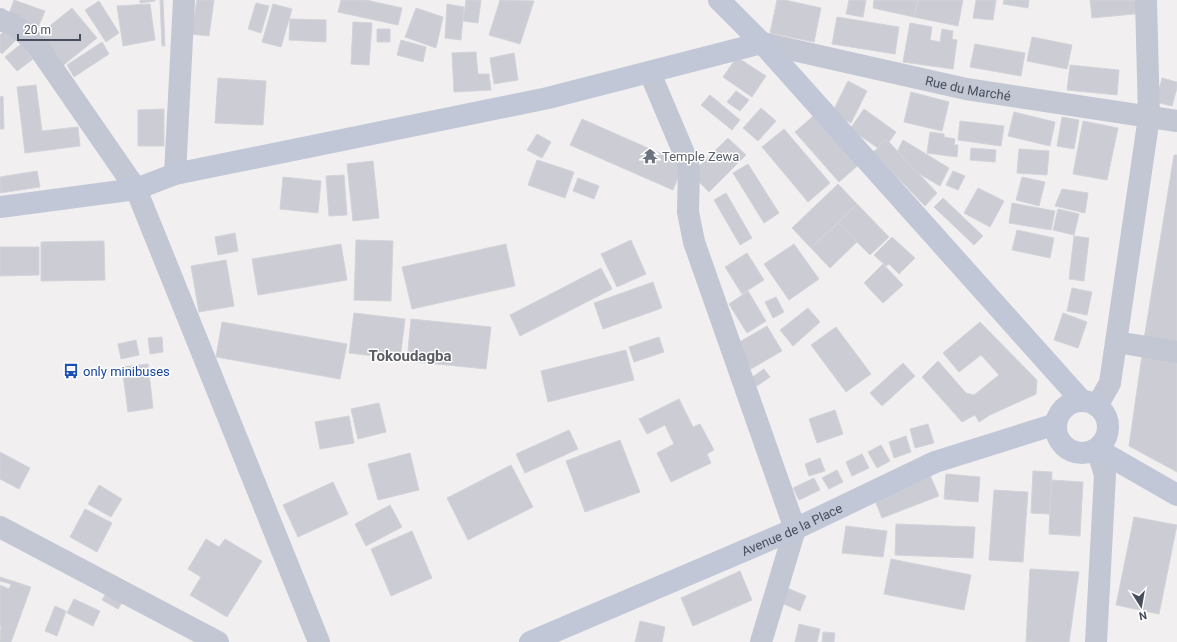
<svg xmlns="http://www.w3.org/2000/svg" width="1177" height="642" font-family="Roboto,sans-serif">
<rect width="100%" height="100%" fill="#f1efef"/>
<path fill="#cbccd4" stroke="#d3d3da" d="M 14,0 L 45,11 L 37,30 L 7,19 Z
M 140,0 L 155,0 L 155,1 L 140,3 Z
M 160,0 L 163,0 L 165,46 L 162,46 Z
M 197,0 L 214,0 L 209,36 L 191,34 Z
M 341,0 L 366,0 L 402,8 L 398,25 L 338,12 Z
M 466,0 L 481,0 L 478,23 L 463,21 Z
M 500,0 L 534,1 L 520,44 L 489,35 Z
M 777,0 L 785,0 L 821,8 L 814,42 L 770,33 Z
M 849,0 L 866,0 L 863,17 L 846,14 Z
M 874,0 L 918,0 L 914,17 L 873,8 Z
M 918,0 L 963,0 L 958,26 L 914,17 Z
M 976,0 L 996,0 L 993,20 L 973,18 Z
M 1004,0 L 1029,0 L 1028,8 L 1003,4 Z
M 1090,0 L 1143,0 L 1144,13 L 1092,18 Z
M 99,1 L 119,33 L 106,42 L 85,10 Z
M 256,3 L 269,6 L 261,33 L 248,29 Z
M 150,4 L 155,40 L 123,46 L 117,6 Z
M 273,4 L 292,9 L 281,47 L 262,42 Z
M 447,4 L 464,7 L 461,40 L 445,38 Z
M 72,8 L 97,38 L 60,68 L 36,37 Z
M 416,8 L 443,17 L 436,48 L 405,37 Z
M 837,17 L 899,27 L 895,54 L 832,44 Z
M 290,19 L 326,20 L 326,42 L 289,40 Z
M 353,22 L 372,23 L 369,65 L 351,64 Z
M 910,23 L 932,27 L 930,40 L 940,42 L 942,29 L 953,31 L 952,39 L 957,40 L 953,69 L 903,62 Z
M 8,28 L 18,38 L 2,54 L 0,52 L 0,35 Z
M 377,29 L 390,29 L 390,42 L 377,42 Z
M 1032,37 L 1072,45 L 1067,69 L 1027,61 Z
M 401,40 L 426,47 L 423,62 L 397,55 Z
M 102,42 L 109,54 L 74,77 L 67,65 Z
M 21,44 L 33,59 L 17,71 L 5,57 Z
M 975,44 L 1025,53 L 1021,76 L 970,67 Z
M 476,52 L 478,74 L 489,74 L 491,90 L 454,92 L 452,53 Z
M 514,53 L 518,80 L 494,84 L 490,58 Z
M 737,57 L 766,76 L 752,97 L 723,77 Z
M 1070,65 L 1119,70 L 1117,95 L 1067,90 Z
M 218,78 L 266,81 L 263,125 L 215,123 Z
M 1162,78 L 1177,82 L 1177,88 L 1172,106 L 1156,102 Z
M 848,81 L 867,91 L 851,123 L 832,113 Z
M 36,85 L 42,131 L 78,127 L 80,146 L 25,153 L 17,87 Z
M 736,91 L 749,100 L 740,111 L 727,102 Z
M 911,92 L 949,102 L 942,131 L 904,122 Z
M 710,95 L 740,120 L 732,130 L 701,105 Z
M 3,96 L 4,129 L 0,129 L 0,97 Z
M 761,108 L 776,121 L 758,141 L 743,128 Z
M 164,109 L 164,146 L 138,146 L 138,110 Z
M 864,109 L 896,132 L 889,142 L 884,139 L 878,148 L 850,129 Z
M 818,112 L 862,162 L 839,182 L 795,132 Z
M 1014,112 L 1055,122 L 1050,146 L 1008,136 Z
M 1062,117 L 1079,120 L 1074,149 L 1057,146 Z
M 582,119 L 684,164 L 673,190 L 570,145 Z
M 960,121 L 1004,126 L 1001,146 L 958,140 Z
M 1083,121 L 1118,128 L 1107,180 L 1073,174 Z
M 784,129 L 830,183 L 808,202 L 762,147 Z
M 930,132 L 944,134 L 944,137 L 955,139 L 954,145 L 958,145 L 957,157 L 927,153 Z
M 537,134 L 551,142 L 542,158 L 527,150 Z
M 728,138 L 746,155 L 709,192 L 691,174 Z
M 884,139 L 889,142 L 937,193 L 925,206 L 873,152 L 878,148 Z
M 903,140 L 949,168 L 940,186 L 916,172 L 897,152 Z
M 971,148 L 996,150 L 995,162 L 970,160 Z
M 1019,149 L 1049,151 L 1047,175 L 1017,173 Z
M 1174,155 L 1177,155 L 1177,344 L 1144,339 Z
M 537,160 L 574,172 L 565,198 L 528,185 Z
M 373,161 L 379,218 L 353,221 L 347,164 Z
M 748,164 L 779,213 L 764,223 L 733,173 Z
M 37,171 L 40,187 L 0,193 L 0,177 Z
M 953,171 L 965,176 L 958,190 L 946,185 Z
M 344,175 L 347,215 L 329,216 L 326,176 Z
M 283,177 L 321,181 L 318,213 L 280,209 Z
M 1022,177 L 1045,182 L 1039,206 L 1016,200 Z
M 578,178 L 599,186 L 594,199 L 573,191 Z
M 838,184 L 857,204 L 811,248 L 792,228 Z
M 978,188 L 1004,201 L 990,227 L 964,213 Z
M 1062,189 L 1088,193 L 1085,213 L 1055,206 Z
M 726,193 L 752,238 L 740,245 L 714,200 Z
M 943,198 L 983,236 L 974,245 L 934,207 Z
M 1012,203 L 1055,211 L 1051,230 L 1009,223 Z
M 857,204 L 889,237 L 870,255 L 838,223 Z
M 1058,209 L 1079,214 L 1074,235 L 1053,230 Z
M 838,223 L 857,242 L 830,268 L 811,248 Z
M 1017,230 L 1054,238 L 1050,258 L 1012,250 Z
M 235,233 L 238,251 L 218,255 L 215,237 Z
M 1074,236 L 1089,238 L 1084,281 L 1069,279 Z
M 892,237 L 915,258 L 899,274 L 889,264 L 886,266 L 874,255 Z
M 356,240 L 393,241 L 391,301 L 354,300 Z
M 631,240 L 646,274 L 617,287 L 601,254 Z
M 104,241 L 105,280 L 41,281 L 41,242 Z
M 341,244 L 347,280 L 258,295 L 252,259 Z
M 506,244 L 515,286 L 412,309 L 402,267 Z
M 794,244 L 819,279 L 789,300 L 764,264 Z
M 0,247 L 39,247 L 39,275 L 0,276 Z
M 747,253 L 764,280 L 742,294 L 725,267 Z
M 226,260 L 234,306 L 199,312 L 191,266 Z
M 883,264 L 903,285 L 883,303 L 864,283 Z
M 601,268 L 612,289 L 520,336 L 510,315 Z
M 653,282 L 662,308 L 603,329 L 594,303 Z
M 1072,288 L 1092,292 L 1087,315 L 1067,311 Z
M 748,291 L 766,321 L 747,333 L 729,304 Z
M 776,297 L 784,312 L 773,318 L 765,302 Z
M 808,308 L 820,322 L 793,346 L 780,330 Z
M 354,313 L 405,319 L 400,359 L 349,353 Z
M 1063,313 L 1087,322 L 1078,348 L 1054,340 Z
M 411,319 L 491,327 L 486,369 L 407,361 Z
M 222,322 L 347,344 L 340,379 L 216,357 Z
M 980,322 L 1037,380 L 1036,394 L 990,415 L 979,422 L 975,415 L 962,422 L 922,377 L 938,361 L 966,393 L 974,395 L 999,375 L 981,355 L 959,372 L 943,353 Z
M 767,326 L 782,351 L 751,369 L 736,344 Z
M 836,327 L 871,374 L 846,392 L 811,345 Z
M 162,337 L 163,352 L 150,354 L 148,338 Z
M 659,337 L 664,352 L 634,362 L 629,347 Z
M 136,340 L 139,355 L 121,359 L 118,344 Z
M 626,350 L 634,380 L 548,402 L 541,371 Z
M 1142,355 L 1177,361 L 1177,472 L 1129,446 Z
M 903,363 L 915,376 L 882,406 L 870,393 Z
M 148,364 L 153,408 L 128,412 L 122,367 Z
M 764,369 L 770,377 L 757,386 L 751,378 Z
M 679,399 L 693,427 L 700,424 L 714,450 L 707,454 L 711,463 L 671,482 L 657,453 L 674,444 L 665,425 L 647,434 L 639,419 Z
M 379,403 L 386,432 L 358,439 L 351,409 Z
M 835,410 L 843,434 L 817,443 L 809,419 Z
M 349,416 L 354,443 L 320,449 L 315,422 Z
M 928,424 L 934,443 L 915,448 L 910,429 Z
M 569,430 L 578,449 L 525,473 L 516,454 Z
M 906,436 L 911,452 L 894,458 L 889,442 Z
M 620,440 L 640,492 L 585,512 L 566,461 Z
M 881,445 L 890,461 L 877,468 L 868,452 Z
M 0,452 L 30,468 L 19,489 L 0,479 Z
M 410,453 L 419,490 L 378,500 L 368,464 Z
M 862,454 L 869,468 L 852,476 L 846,462 Z
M 820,458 L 825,471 L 809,476 L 805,464 Z
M 511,465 L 533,507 L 468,540 L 447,498 Z
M 837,470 L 843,482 L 829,489 L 822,478 Z
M 1033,471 L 1052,472 L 1050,514 L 1031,513 Z
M 946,474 L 980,477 L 978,502 L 944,499 Z
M 930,475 L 939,496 L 882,518 L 874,498 Z
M 814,478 L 820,490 L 799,500 L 793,488 Z
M 1051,480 L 1083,482 L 1080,536 L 1049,534 Z
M 333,482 L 348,514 L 298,537 L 283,505 Z
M 99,485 L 122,499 L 111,517 L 88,504 Z
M 994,490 L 1028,492 L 1023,562 L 989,560 Z
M 390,505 L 402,527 L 366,546 L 355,524 Z
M 85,509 L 112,523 L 97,552 L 70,537 Z
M 1134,517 L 1177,525 L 1159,614 L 1116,605 Z
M 896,524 L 975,527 L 973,558 L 895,555 Z
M 846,526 L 887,531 L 883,557 L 842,553 Z
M 412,531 L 432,578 L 391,596 L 371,549 Z
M 206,539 L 219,547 L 225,539 L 262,561 L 227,617 L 190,595 L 201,577 L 188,569 Z
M 891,559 L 971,575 L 964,610 L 884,594 Z
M 1030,569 L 1079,572 L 1069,642 L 1026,642 Z
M 740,571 L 752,600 L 693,626 L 681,598 Z
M 0,577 L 31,587 L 11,642 L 0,642 L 1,626 L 0,626 L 0,585 L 9,589 L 11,584 L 0,581 Z
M 110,587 L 126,596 L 118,609 L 102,600 Z
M 785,587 L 806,596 L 800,611 L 779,602 Z
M 74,599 L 100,611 L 93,626 L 67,613 Z
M 55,606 L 66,611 L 57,636 L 45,631 Z
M 640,621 L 665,627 L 662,642 L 635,642 Z
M 799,624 L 820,629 L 817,642 L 795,642 Z
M 823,632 L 835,633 L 834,642 L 822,642 Z"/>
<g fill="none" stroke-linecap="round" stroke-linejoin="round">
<g stroke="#c2c7d3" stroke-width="22">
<path d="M 0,19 C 5,23 10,22 14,25 C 23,31 31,39 38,47 L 136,189 L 319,642"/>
<path id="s1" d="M 762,43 L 966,89 L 1177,121"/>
<path d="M 650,73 L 686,158 L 689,168 L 688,212 L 694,242 L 795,529 L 761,642"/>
<path d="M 175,174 L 184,0"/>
<path d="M 1116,342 L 1177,352"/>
<path d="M 1097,406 L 1110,383 L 1149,117 L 1146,0"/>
<path d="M 0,527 L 218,642"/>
<path d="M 1096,642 L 1105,475 L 1097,449"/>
</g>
<g stroke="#c1c7d7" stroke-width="22">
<path d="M 719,0 L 762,43 L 1082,401"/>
<path d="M 0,207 L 136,189 L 175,174 L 548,98 L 762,43"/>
<circle cx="1082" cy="427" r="26"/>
<path d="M 1097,449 L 1177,495"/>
<path id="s2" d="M 530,642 L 795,529 L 935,462 L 1056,424"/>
</g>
</g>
<defs>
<symbol id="temple-bare" viewBox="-9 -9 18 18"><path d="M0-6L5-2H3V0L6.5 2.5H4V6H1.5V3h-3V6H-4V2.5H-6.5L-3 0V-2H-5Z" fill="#6b7280" stroke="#fff" stroke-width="2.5" paint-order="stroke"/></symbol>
<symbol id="bus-bare" viewBox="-9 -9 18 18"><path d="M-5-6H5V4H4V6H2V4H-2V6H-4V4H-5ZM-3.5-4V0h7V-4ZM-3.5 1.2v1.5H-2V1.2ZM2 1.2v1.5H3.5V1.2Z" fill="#1a4fb4" stroke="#fff" stroke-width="2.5" paint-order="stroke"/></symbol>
</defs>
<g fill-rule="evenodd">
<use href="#temple-bare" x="639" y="145" width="22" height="22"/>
<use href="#bus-bare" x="60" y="360" width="22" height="22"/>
</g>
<g text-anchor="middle" stroke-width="3" stroke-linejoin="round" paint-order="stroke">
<g font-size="13" fill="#474d5c" stroke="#fff">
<text dy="5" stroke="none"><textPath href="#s1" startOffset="211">Rue du Marché</textPath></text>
<text dy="5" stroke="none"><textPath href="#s2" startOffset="285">Avenue de la Place</textPath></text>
</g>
<g font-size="13" fill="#5b616d" stroke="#fff" text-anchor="start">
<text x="662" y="161">Temple Zewa</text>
</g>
<g font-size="13" fill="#164399" stroke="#fff" text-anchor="start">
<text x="83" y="376">only minibuses</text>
</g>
<g font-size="15" font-weight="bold" fill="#5b5d63" stroke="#fff">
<text x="410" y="361">Tokoudagba</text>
</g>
</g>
<g transform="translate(1141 606) rotate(169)" stroke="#ffffff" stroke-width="3" paint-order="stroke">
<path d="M0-3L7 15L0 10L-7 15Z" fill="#474d5c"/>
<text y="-6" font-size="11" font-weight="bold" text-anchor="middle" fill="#474d5c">N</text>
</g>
<path d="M18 34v6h62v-6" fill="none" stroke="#474d5c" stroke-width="2"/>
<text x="24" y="34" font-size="12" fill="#474d5c" stroke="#ffffff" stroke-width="3" paint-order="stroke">20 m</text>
</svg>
